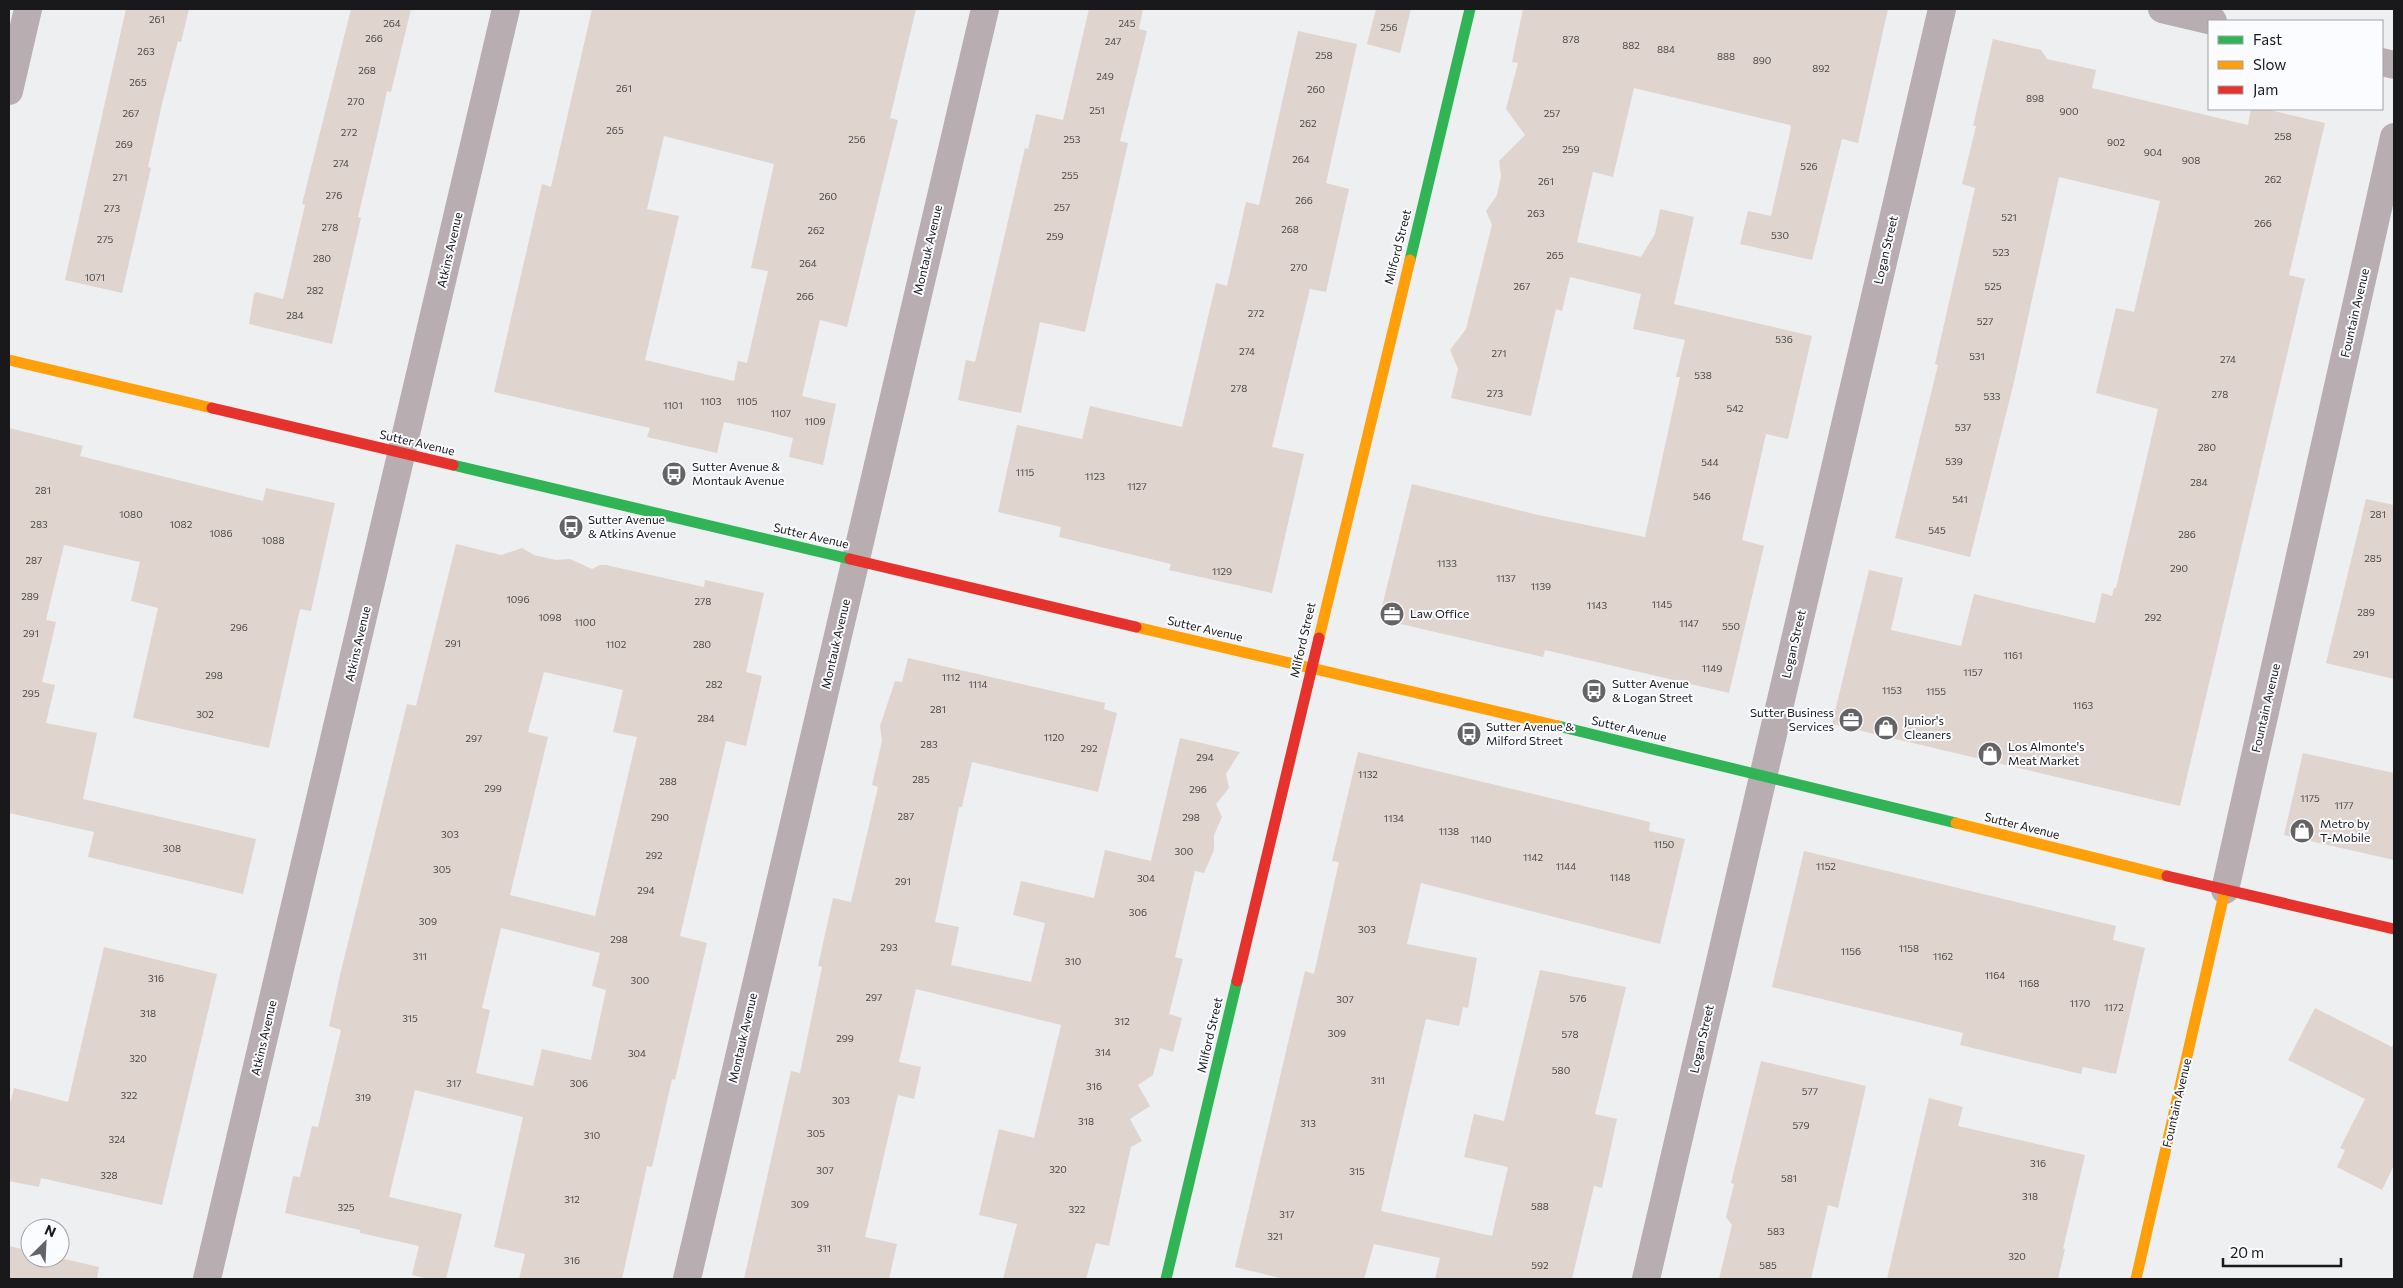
<svg xmlns="http://www.w3.org/2000/svg" width="2403" height="1288" font-family="Commissioner,sans-serif">
<rect width="100%" height="100%" fill="#eeeff1"/>
<path fill="#e0d4ce" fill-rule="evenodd" d="M 126,9 L 189,9 L 181,42 L 178,41 L 162,104 L 148,167 L 151,168 L 122,293 L 65,280 Z
M 351,9 L 411,9 L 391,92 L 387,91 L 380,123 L 358,217 L 361,218 L 332,344 L 249,324 L 254,294 L 256,292 L 283,299 L 305,205 L 302,204 Z
M 592,9 L 916,9 L 890,118 L 898,120 L 847,327 L 820,320 L 802,396 L 836,404 L 823,465 L 789,457 L 793,438 L 760,430 L 724,422 L 717,453 L 647,437 L 650,428 L 494,392 L 542,184 L 551,187 ZM 664,136 L 774,164 L 751,268 L 768,271 L 747,363 L 738,361 L 734,381 L 645,360 L 679,216 L 647,209 Z
M 1089,9 L 1143,9 L 1139,29 L 1147,31 L 1120,141 L 1128,143 L 1085,332 L 1040,322 L 1021,413 L 958,400 L 966,360 L 975,362 L 1025,148 L 1028,149 L 1036,114 L 1063,120 Z
M 1376,9 L 1411,9 L 1400,53 L 1367,44 Z
M 1523,9 L 1888,9 L 1858,143 L 1842,139 L 1812,260 L 1740,244 L 1748,211 L 1771,216 L 1791,128 L 1790,125 L 1634,88 L 1613,177 L 1593,172 L 1577,242 L 1641,257 L 1655,234 L 1660,209 L 1694,217 L 1674,304 L 1812,336 L 1788,439 L 1766,434 L 1742,540 L 1764,546 L 1729,693 L 1545,650 L 1543,657 L 1379,619 L 1412,484 L 1538,515 L 1645,537 L 1680,377 L 1676,377 L 1685,340 L 1633,329 L 1641,294 L 1570,277 L 1562,311 L 1556,309 L 1531,416 L 1451,398 L 1458,369 L 1450,350 L 1466,329 L 1492,225 L 1486,211 L 1497,195 L 1501,176 L 1499,161 L 1525,135 L 1506,109 L 1518,63 L 1512,62 Z
M 1298,31 L 1357,44 L 1326,183 L 1349,189 L 1326,292 L 1310,289 L 1272,447 L 1304,454 L 1272,593 L 1169,570 L 1171,564 L 1059,537 L 1061,527 L 998,512 L 1017,425 L 1082,439 L 1090,406 L 1182,427 L 1216,283 L 1227,286 L 1246,202 L 1259,205 Z
M 1993,39 L 2041,50 L 2047,59 L 2096,70 L 2092,88 L 2248,125 L 2251,109 L 2265,109 L 2325,123 L 2289,275 L 2305,279 L 2180,806 L 1832,724 L 1869,570 L 1903,578 L 1891,630 L 1961,646 L 1974,594 L 2095,623 L 2102,593 L 2112,596 L 2114,588 L 2116,588 L 2136,504 L 2158,409 L 2096,393 L 2116,308 L 2134,312 L 2160,201 L 2059,177 L 2013,386 L 1970,557 L 1895,538 L 1938,365 L 1935,364 L 1975,188 L 1962,184 L 1976,126 L 1973,126 Z
M 9,428 L 83,446 L 80,456 L 263,501 L 266,488 L 335,503 L 311,611 L 300,609 L 269,748 L 133,718 L 158,608 L 131,601 L 140,562 L 64,545 L 46,620 L 56,622 L 42,682 L 55,685 L 46,723 L 97,733 L 83,799 L 256,839 L 243,894 L 88,857 L 94,832 L 9,813 Z
M 2366,499 L 2394,505 L 2394,679 L 2326,663 Z
M 456,544 L 501,555 L 522,548 L 534,555 L 556,560 L 570,559 L 592,569 L 600,565 L 606,565 L 704,587 L 705,580 L 764,593 L 746,672 L 762,676 L 746,746 L 726,741 L 680,936 L 707,943 L 675,1080 L 672,1079 L 652,1167 L 647,1166 L 622,1279 L 519,1279 L 525,1254 L 494,1247 L 523,1117 L 415,1090 L 389,1197 L 462,1214 L 446,1279 L 429,1279 L 412,1275 L 419,1246 L 360,1233 L 360,1230 L 285,1213 L 293,1176 L 300,1177 L 312,1126 L 318,1127 L 341,1030 L 329,1026 L 340,975 L 407,704 L 416,706 ZM 544,672 L 623,690 L 613,732 L 637,737 L 595,916 L 510,895 L 548,737 L 528,732 ZM 501,928 L 600,953 L 592,986 L 606,990 L 591,1060 L 542,1049 L 533,1086 L 476,1073 L 490,1010 L 482,1008 Z
M 908,658 L 1105,703 L 1104,709 L 1117,713 L 1098,792 L 972,762 L 962,807 L 959,807 L 935,922 L 959,927 L 951,965 L 1031,982 L 1045,923 L 1013,915 L 1021,881 L 1094,898 L 1105,850 L 1151,861 L 1180,738 L 1240,752 L 1226,774 L 1229,788 L 1216,804 L 1222,817 L 1214,835 L 1214,850 L 1204,873 L 1195,871 L 1175,957 L 1183,959 L 1169,1014 L 1182,1018 L 1173,1052 L 1160,1048 L 1153,1075 L 1138,1085 L 1150,1106 L 1130,1119 L 1142,1141 L 1131,1147 L 1109,1246 L 1096,1243 L 1086,1279 L 1003,1279 L 1017,1224 L 979,1215 L 999,1129 L 1034,1138 L 1061,1025 L 916,989 L 899,1062 L 921,1067 L 914,1099 L 898,1095 L 865,1237 L 897,1244 L 889,1279 L 744,1279 L 791,1071 L 800,1073 L 822,967 L 818,966 L 833,898 L 851,902 L 878,787 L 872,785 L 882,741 L 880,726 L 895,681 L 902,682 Z
M 1358,752 L 1650,822 L 1649,831 L 1685,839 L 1660,944 L 1421,883 L 1407,944 L 1477,958 L 1468,1008 L 1463,1007 L 1459,1026 L 1426,1019 L 1381,1211 L 1492,1236 L 1508,1167 L 1464,1157 L 1474,1114 L 1504,1121 L 1540,970 L 1626,987 L 1595,1114 L 1617,1119 L 1602,1188 L 1594,1186 L 1572,1279 L 1435,1279 L 1440,1258 L 1374,1244 L 1364,1279 L 1284,1279 L 1235,1267 L 1305,971 L 1314,974 L 1339,862 L 1332,861 Z
M 2303,753 L 2394,773 L 2394,860 L 2284,835 Z
M 1804,851 L 2116,926 L 2113,940 L 2145,948 L 2116,1074 L 2083,1067 L 2081,1074 L 1960,1045 L 1963,1033 L 1772,987 Z
M 104,947 L 217,974 L 162,1205 L 41,1178 L 39,1187 L 9,1181 L 9,1107 L 14,1088 L 68,1102 Z
M 2315,1008 L 2392,1047 L 2394,1043 L 2394,1165 L 2382,1190 L 2337,1167 L 2345,1150 L 2340,1148 L 2365,1099 L 2288,1060 Z
M 1761,1061 L 1866,1086 L 1838,1208 L 1828,1205 L 1811,1279 L 1719,1279 L 1732,1225 L 1726,1217 L 1734,1184 L 1731,1183 Z
M 1929,1098 L 1963,1107 L 1958,1126 L 2085,1155 L 2063,1249 L 2065,1249 L 2058,1279 L 1887,1279 Z
M 9,1246 L 30,1251 L 30,1258 L 60,1258 L 99,1267 L 97,1279 L 9,1279 Z"/>
<g fill="none" stroke-linecap="round" stroke-linejoin="round">
<path stroke="#b8adb0" stroke-width="28" d="M 2162,9 L 2213,21
M 2382,62 L 2394,65
M 9,91 L 28,9
M 2225,890 L 2394,137
M 207,1279 L 506,9
M 687,1279 L 985,9
M 1646,1279 L 1942,9"/>
<path stroke="#30b455" stroke-width="11" d="M 1410,260 L 1470,9
M 453,465 L 850,559
M 1558,726 L 1956,823
M 1166,1279 L 1237,981"/>
<path stroke="#ff9f0a" stroke-width="11" d="M 9,360 L 212,408
M 1136,627 L 1558,726
M 1319,638 L 1410,260
M 1956,823 L 2167,876
M 2136,1279 L 2225,890"/>
<path stroke="#e5322d" stroke-width="11" d="M 212,408 L 453,465
M 850,559 L 1136,627
M 2167,876 L 2394,929
M 1237,981 L 1319,638"/>
</g>
<defs>
<symbol id="bus-disc" viewBox="-11 -11 22 22"><circle r="9.5" fill="#646466" stroke="#fbfcff"/><path d="M-5-6H5V4H4V6H2V4H-2V6H-4V4H-5ZM-3.5-4V0h7V-4ZM-3.5 1.2v1.5H-2V1.2ZM2 1.2v1.5H3.5V1.2Z" fill="#fff"/></symbol>
<symbol id="office-disc" viewBox="-11 -11 22 22"><circle r="9.5" fill="#646466" stroke="#fbfcff"/><path d="M-6-3h4V-5.5h4V-3h4V5H-6ZM-1-4.5V-3h2v-1.5ZM-6 0V1H6V0Z" fill="#fff"/></symbol>
<symbol id="shop-disc" viewBox="-11 -11 22 22"><circle r="9.5" fill="#646466" stroke="#fbfcff"/><path d="M-5-2.5h2.3a2.7 3.5 0 0 1 5.4 0H5L5.5 6h-11ZM-1.5-2.5h3a1.5 2.3 0 0 0-3 0Z" fill="#fff"/></symbol>
</defs>
<g fill-rule="evenodd">
<use href="#bus-disc" x="660" y="460" width="28" height="28"/>
<use href="#bus-disc" x="557" y="513" width="28" height="28"/>
<use href="#office-disc" x="1378" y="600" width="28" height="28"/>
<use href="#bus-disc" x="1580" y="677" width="28" height="28"/>
<use href="#office-disc" x="1837" y="706" width="28" height="28"/>
<use href="#shop-disc" x="1872" y="714" width="28" height="28"/>
<use href="#bus-disc" x="1455" y="720" width="28" height="28"/>
<use href="#shop-disc" x="1976" y="740" width="28" height="28"/>
<use href="#shop-disc" x="2288" y="817" width="28" height="28"/>
</g>
<g text-anchor="middle" stroke-width="4" stroke-linejoin="round" paint-order="stroke">
<g font-size="10" fill="#4b4848">
<text x="157" y="23">261</text>
<text x="392" y="27">264</text>
<text x="1127" y="27">245</text>
<text x="1389" y="31">256</text>
<text x="374" y="42">266</text>
<text x="1571" y="43">878</text>
<text x="1113" y="45">247</text>
<text x="1631" y="49">882</text>
<text x="1666" y="53">884</text>
<text x="146" y="55">263</text>
<text x="1324" y="59">258</text>
<text x="1726" y="60">888</text>
<text x="1762" y="64">890</text>
<text x="1821" y="72">892</text>
<text x="367" y="74">268</text>
<text x="1105" y="80">249</text>
<text x="138" y="86">265</text>
<text x="624" y="92">261</text>
<text x="1316" y="93">260</text>
<text x="2035" y="102">898</text>
<text x="356" y="105">270</text>
<text x="1097" y="114">251</text>
<text x="2069" y="115">900</text>
<text x="131" y="117">267</text>
<text x="1552" y="117">257</text>
<text x="1308" y="127">262</text>
<text x="615" y="134">265</text>
<text x="349" y="136">272</text>
<text x="2283" y="140">258</text>
<text x="857" y="143">256</text>
<text x="1072" y="143">253</text>
<text x="2116" y="146">902</text>
<text x="124" y="148">269</text>
<text x="1571" y="153">259</text>
<text x="2153" y="156">904</text>
<text x="1301" y="163">264</text>
<text x="2191" y="164">908</text>
<text x="341" y="167">274</text>
<text x="1809" y="170">526</text>
<text x="1070" y="179">255</text>
<text x="120" y="181">271</text>
<text x="2273" y="183">262</text>
<text x="1546" y="185">261</text>
<text x="334" y="199">276</text>
<text x="828" y="200">260</text>
<text x="1304" y="204">266</text>
<text x="1062" y="211">257</text>
<text x="112" y="212">273</text>
<text x="1536" y="217">263</text>
<text x="2009" y="221">521</text>
<text x="2263" y="227">266</text>
<text x="330" y="231">278</text>
<text x="1290" y="233">268</text>
<text x="816" y="234">262</text>
<text x="1780" y="239">530</text>
<text x="1055" y="240">259</text>
<text x="105" y="243">275</text>
<text x="2001" y="256">523</text>
<text x="1555" y="259">265</text>
<text x="322" y="262">280</text>
<text x="808" y="267">264</text>
<text x="1299" y="271">270</text>
<text x="95" y="281">1071</text>
<text x="1522" y="290">267</text>
<text x="1993" y="290">525</text>
<text x="315" y="294">282</text>
<text x="805" y="300">266</text>
<text x="1256" y="317">272</text>
<text x="295" y="319">284</text>
<text x="1985" y="325">527</text>
<text x="1784" y="343">536</text>
<text x="1247" y="355">274</text>
<text x="1499" y="357">271</text>
<text x="1977" y="360">531</text>
<text x="2228" y="363">274</text>
<text x="1703" y="379">538</text>
<text x="1239" y="392">278</text>
<text x="1495" y="397">273</text>
<text x="2220" y="398">278</text>
<text x="1992" y="400">533</text>
<text x="711" y="405">1103</text>
<text x="747" y="405">1105</text>
<text x="673" y="409">1101</text>
<text x="1735" y="412">542</text>
<text x="781" y="417">1107</text>
<text x="815" y="425">1109</text>
<text x="1963" y="431">537</text>
<text x="2207" y="451">280</text>
<text x="1954" y="465">539</text>
<text x="1710" y="466">544</text>
<text x="1025" y="476">1115</text>
<text x="1095" y="480">1123</text>
<text x="2199" y="486">284</text>
<text x="1137" y="490">1127</text>
<text x="43" y="494">281</text>
<text x="1702" y="500">546</text>
<text x="1960" y="503">541</text>
<text x="131" y="518">1080</text>
<text x="2378" y="518">281</text>
<text x="39" y="528">283</text>
<text x="181" y="528">1082</text>
<text x="1937" y="534">545</text>
<text x="221" y="537">1086</text>
<text x="2187" y="538">286</text>
<text x="273" y="544">1088</text>
<text x="2373" y="562">285</text>
<text x="34" y="564">287</text>
<text x="1447" y="567">1133</text>
<text x="2179" y="572">290</text>
<text x="1222" y="575">1129</text>
<text x="1506" y="582">1137</text>
<text x="1541" y="590">1139</text>
<text x="30" y="600">289</text>
<text x="518" y="603">1096</text>
<text x="703" y="605">278</text>
<text x="1662" y="608">1145</text>
<text x="1597" y="609">1143</text>
<text x="2366" y="616">289</text>
<text x="550" y="621">1098</text>
<text x="2153" y="621">292</text>
<text x="585" y="626">1100</text>
<text x="1689" y="627">1147</text>
<text x="1731" y="630">550</text>
<text x="239" y="631">296</text>
<text x="31" y="637">291</text>
<text x="453" y="647">291</text>
<text x="616" y="648">1102</text>
<text x="702" y="648">280</text>
<text x="2361" y="658">291</text>
<text x="2013" y="659">1161</text>
<text x="1712" y="672">1149</text>
<text x="1973" y="676">1157</text>
<text x="214" y="679">298</text>
<text x="951" y="681">1112</text>
<text x="714" y="688">282</text>
<text x="978" y="688">1114</text>
<text x="1892" y="694">1153</text>
<text x="1936" y="695">1155</text>
<text x="31" y="697">295</text>
<text x="2083" y="709">1163</text>
<text x="938" y="713">281</text>
<text x="205" y="718">302</text>
<text x="706" y="722">284</text>
<text x="1054" y="741">1120</text>
<text x="474" y="742">297</text>
<text x="929" y="748">283</text>
<text x="1089" y="752">292</text>
<text x="1205" y="761">294</text>
<text x="1368" y="778">1132</text>
<text x="921" y="783">285</text>
<text x="668" y="785">288</text>
<text x="493" y="792">299</text>
<text x="1198" y="793">296</text>
<text x="2310" y="802">1175</text>
<text x="2344" y="809">1177</text>
<text x="906" y="820">287</text>
<text x="660" y="821">290</text>
<text x="1191" y="821">298</text>
<text x="1394" y="822">1134</text>
<text x="1449" y="835">1138</text>
<text x="450" y="838">303</text>
<text x="1481" y="843">1140</text>
<text x="1664" y="848">1150</text>
<text x="172" y="852">308</text>
<text x="1184" y="855">300</text>
<text x="654" y="859">292</text>
<text x="1533" y="861">1142</text>
<text x="1566" y="870">1144</text>
<text x="1826" y="870">1152</text>
<text x="442" y="873">305</text>
<text x="1620" y="881">1148</text>
<text x="1146" y="882">304</text>
<text x="903" y="885">291</text>
<text x="646" y="894">294</text>
<text x="1138" y="916">306</text>
<text x="428" y="925">309</text>
<text x="1367" y="933">303</text>
<text x="619" y="943">298</text>
<text x="889" y="951">293</text>
<text x="1909" y="952">1158</text>
<text x="1851" y="955">1156</text>
<text x="420" y="960">311</text>
<text x="1943" y="960">1162</text>
<text x="1073" y="965">310</text>
<text x="1995" y="979">1164</text>
<text x="156" y="982">316</text>
<text x="640" y="984">300</text>
<text x="2029" y="987">1168</text>
<text x="874" y="1001">297</text>
<text x="1578" y="1002">576</text>
<text x="1345" y="1003">307</text>
<text x="2080" y="1007">1170</text>
<text x="2114" y="1011">1172</text>
<text x="148" y="1017">318</text>
<text x="410" y="1022">315</text>
<text x="1122" y="1025">312</text>
<text x="1337" y="1037">309</text>
<text x="1570" y="1038">578</text>
<text x="845" y="1042">299</text>
<text x="1103" y="1056">314</text>
<text x="637" y="1057">304</text>
<text x="138" y="1062">320</text>
<text x="1561" y="1074">580</text>
<text x="1378" y="1084">311</text>
<text x="454" y="1087">317</text>
<text x="579" y="1087">306</text>
<text x="1094" y="1090">316</text>
<text x="1810" y="1095">577</text>
<text x="129" y="1099">322</text>
<text x="363" y="1101">319</text>
<text x="841" y="1104">303</text>
<text x="1086" y="1125">318</text>
<text x="1308" y="1127">313</text>
<text x="1801" y="1129">579</text>
<text x="816" y="1137">305</text>
<text x="592" y="1139">310</text>
<text x="117" y="1143">324</text>
<text x="2038" y="1167">316</text>
<text x="1058" y="1173">320</text>
<text x="825" y="1174">307</text>
<text x="1357" y="1175">315</text>
<text x="109" y="1179">328</text>
<text x="1789" y="1182">581</text>
<text x="2030" y="1200">318</text>
<text x="572" y="1203">312</text>
<text x="800" y="1208">309</text>
<text x="1540" y="1210">588</text>
<text x="346" y="1211">325</text>
<text x="1077" y="1213">322</text>
<text x="1287" y="1218">317</text>
<text x="1776" y="1235">583</text>
<text x="1275" y="1240">321</text>
<text x="824" y="1252">311</text>
<text x="2017" y="1260">320</text>
<text x="572" y="1264">316</text>
<text x="1540" y="1269">592</text>
<text x="1768" y="1269">585</text>
</g>
<g font-size="12" fill="#19191b" stroke="#fbfcff">
<text transform="translate(1398 247) rotate(-76)" y="4">Milford Street</text>
<text transform="translate(450 250) rotate(-77)" y="4">Atkins Avenue</text>
<text transform="translate(928 250) rotate(-77)" y="4">Montauk Avenue</text>
<text transform="translate(1886 250) rotate(-77)" y="4">Logan Street</text>
<text transform="translate(2355 313) rotate(-77)" y="4">Fountain Avenue</text>
<text transform="translate(417 443) rotate(13)" y="4">Sutter Avenue</text>
<text transform="translate(811 536) rotate(13)" y="4">Sutter Avenue</text>
<text transform="translate(1205 629) rotate(13)" y="4">Sutter Avenue</text>
<text transform="translate(1303 640) rotate(-77)" y="4">Milford Street</text>
<text transform="translate(358 644) rotate(-77)" y="4">Atkins Avenue</text>
<text transform="translate(836 644) rotate(-77)" y="4">Montauk Avenue</text>
<text transform="translate(1794 644) rotate(-77)" y="4">Logan Street</text>
<text transform="translate(2266 708) rotate(-77)" y="4">Fountain Avenue</text>
<text transform="translate(1629 729) rotate(13)" y="4">Sutter Avenue</text>
<text transform="translate(2022 826) rotate(14)" y="4">Sutter Avenue</text>
<text transform="translate(1210 1035) rotate(-77)" y="4">Milford Street</text>
<text transform="translate(264 1038) rotate(-77)" y="4">Atkins Avenue</text>
<text transform="translate(743 1038) rotate(-77)" y="4">Montauk Avenue</text>
<text transform="translate(1702 1039) rotate(-77)" y="4">Logan Street</text>
<text transform="translate(2177 1103) rotate(-77)" y="4">Fountain Avenue</text>
</g>
<g font-size="12" fill="#19191b" stroke="#fbfcff" text-anchor="start">
<text x="692" y="471">Sutter Avenue &amp;<tspan x="692" dy="14">Montauk Avenue</tspan></text>
<text x="588" y="524">Sutter Avenue<tspan x="588" dy="14">&amp; Atkins Avenue</tspan></text>
<text x="1410" y="618">Law Office</text>
<text x="1612" y="688">Sutter Avenue<tspan x="1612" dy="14">&amp; Logan Street</tspan></text>
<text x="1834" y="717" text-anchor="end">Sutter Business<tspan x="1834" dy="14">Services</tspan></text>
<text x="1904" y="725">Junior's<tspan x="1904" dy="14">Cleaners</tspan></text>
<text x="1486" y="731">Sutter Avenue &amp;<tspan x="1486" dy="14">Milford Street</tspan></text>
<text x="2008" y="751">Los Almonte's<tspan x="2008" dy="14">Meat Market</tspan></text>
<text x="2320" y="828">Metro by<tspan x="2320" dy="14">T-Mobile</tspan></text>
</g>
</g>
<rect width="2403" height="1288" fill="none" stroke="#19191b" stroke-width="20"/>
<rect x="2208" y="20" width="175" height="90" fill="#fbfcff" stroke="#a1a1a4"/>
<rect x="2218" y="36" width="25" height="8" fill="#30b455" stroke="#a1a1a4"/>
<text x="2253" y="45" font-size="15" fill="#19191b">Fast</text>
<rect x="2218" y="61" width="25" height="8" fill="#ff9f0a" stroke="#a1a1a4"/>
<text x="2253" y="70" font-size="15" fill="#19191b">Slow</text>
<rect x="2218" y="86" width="25" height="8" fill="#e5322d" stroke="#a1a1a4"/>
<text x="2253" y="95" font-size="15" fill="#19191b">Jam</text>
<g transform="translate(45 1243) rotate(24)"><circle r="24" fill="#fbfcff" stroke="#a1a1a4"/>
<path d="M0-4L9 19L0 12L-9 19Z" fill="#646466"/>
<text y="-8" font-size="14" font-weight="bold" text-anchor="middle" fill="#19191b">N</text>
</g>
<path d="M2223 1258v8h118v-8" fill="none" stroke="#19191b" stroke-width="2.5"/>
<text x="2230" y="1258" font-size="15" fill="#19191b" stroke="#fbfcff" stroke-width="4" paint-order="stroke">20 m</text>
</svg>
